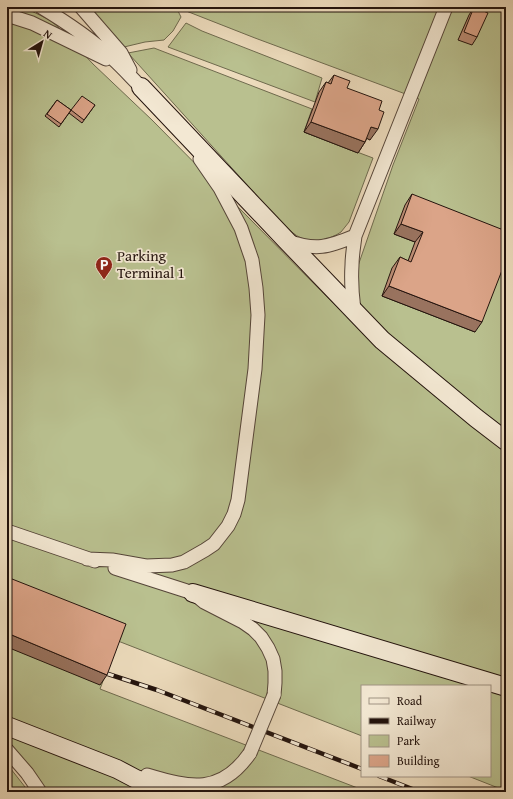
<svg xmlns="http://www.w3.org/2000/svg" width="513" height="799" font-family="'Gentium Book Plus',serif">
<rect width="100%" height="100%" fill="#ecdbbc"/>
<filter id="stains"><feTurbulence type="fractalNoise" baseFrequency=".005" numOctaves="4"/><feColorMatrix values="0 0 0 0 .2 0 0 0 0 .09 0 0 0 0 .02 0 0 0 .5 -.17"/></filter>
<radialGradient id="worn" r=".72"><stop offset=".6" stop-color="#630" stop-opacity="0"/><stop offset="1" stop-color="#630" stop-opacity=".3"/></radialGradient>
<path fill="#b9c08f" stroke="#6e6a4e" d="M 7,7 L 23,7 L 50,20 L 59,28 L 93,64 L 152,120 L 342,312 L 393,165 L 419,99 L 255,38 L 176,7 L 181,17 L 173,31 L 164,40 L 145,42 L 124,47 L 98,17 L 90,7 L 506,7 L 506,791 L 468,776 L 490,776 L 490,686 L 362,686 L 362,736 L 118,641 L 100,689 L 368,792 L 41,792 L 7,750 Z
M 186,23 L 202,31 L 322,78 L 315,102 L 168,47 Z
M 154,48 L 312,109 L 304,132 L 373,158 L 349,222 C 346,225 344,229 341,232 C 331,239 316,243 304,239 C 294,236 285,226 277,218 L 128,53 Z
M 7,764 L 29,792 L 7,792 Z"/>
<g fill="none" stroke-linecap="round" stroke-linejoin="round">
<defs>
<path id="street" d="M 41,7 C 66,22 91,39 112,58 C 122,67 131,77 141,87
M 81,7 L 121,53 L 130,70
M 7,15 L 32,23 L 106,59
M 288,241 C 316,251 328,247 355,236
M 354,310 C 352,295 351,280 352,265 C 352,255 354,245 355,236 L 446,7
M 7,531 L 95,561
M 87,559 L 112,560 L 146,566 L 172,565 L 184,562 L 205,550 L 214,544 L 228,526 L 234,514 L 238,500 L 255,369 L 258,315 L 256,288 L 252,260 L 241,228 L 220,188 L 200,159
M 115,568 L 193,593 L 204,602 L 243,622 L 253,629 L 261,637 L 268,648 L 273,659 L 275,671 L 275,683 L 274,695
M 7,750 L 27,773 L 40,792
M 147,775 C 190,788 221,795 250,753"/>
<path id="secondary" d="M 141,87 L 286,240 L 382,340 L 476,418 L 506,441
M 193,593 L 506,687
M 7,726 L 117,769 L 136,779 L 170,792"/>
</defs>
<use href="#street" stroke="#554539" stroke-width="15"/>
<use href="#secondary" stroke="#23130d" stroke-width="20"/>
<use href="#street" stroke="#f3e8d3" stroke-width="13"/>
<use href="#secondary" stroke="#f3e8d3" stroke-width="18"/>
<defs>
<path id="rail" d="M 105,673 L 157,690 L 362,769
M 379,776 L 420,792"/>
</defs>
<use href="#rail" stroke="#23130d" stroke-width="4.5"/>
<use href="#rail" stroke="#f3e8d3" stroke-width="3" stroke-dasharray="9" stroke-linecap="butt"/>
<defs>
<path id="street-bridge" d="M 250,753 L 274,695"/>
</defs>
<use href="#street-bridge" stroke="#554539" stroke-width="15" stroke-linecap="butt"/>
<use href="#street-bridge" stroke="#f3e8d3" stroke-width="13"/>
</g>
<path fill="#bc8d75" stroke="#23130d" d="M 474,7 L 477,37 L 472,45 L 458,40 L 469,15 Z
M 334,75 L 347,88 L 379,110 L 370,140 L 367,138 L 365,142 L 358,153 L 304,132 L 319,92 L 326,82 L 328,83 Z
M 57,100 L 71,110 L 95,105 L 82,123 L 69,113 L 71,110 L 59,127 L 45,116 Z
M 412,194 L 475,332 L 382,296 L 392,268 L 400,257 L 408,261 L 415,242 L 394,234 L 405,205 Z"/>
<path fill="#99735f" stroke="#23130d" d="M 311,122 L 365,142 L 358,153 L 304,132 Z
M 371,127 L 378,129 L 370,140 L 364,137 Z
M 401,224 L 423,232 L 415,242 L 394,234 Z
M 389,286 L 482,322 L 475,332 L 382,296 Z
M 7,633 L 107,675 L 100,685 L 7,647 Z"/>
<path fill="#dba488" stroke="#23130d" d="M 474,7 L 488,13 L 477,37 L 464,32 Z
M 334,75 L 350,81 L 347,88 L 382,101 L 379,110 L 384,112 L 378,129 L 371,127 L 365,142 L 311,122 L 326,82 L 331,84 Z
M 82,96 L 95,105 L 84,120 L 71,110 Z
M 57,100 L 71,110 L 61,124 L 47,114 Z
M 412,194 L 506,231 L 506,260 L 482,322 L 389,286 L 400,257 L 411,262 L 423,232 L 401,224 Z
M 7,577 L 126,624 L 107,675 L 7,633 Z"/>
<defs>
<symbol id="parking-pin" viewBox="-11 -11 22 30"><path d="M0 17L-7.5 6A9.5 9.5 0 1 1 7.5 6Z" fill="#8f2418" stroke="#f3e8d3"/><path d="M-3.5-5.5H1a3.5 3.5 0 0 1 0 7H-1V5.5H-3.5ZM-1-3.4V-.6H.8a1.4 1.4 0 0 0 0-2.8Z" fill="#fff"/></symbol>
</defs>
<g fill-rule="evenodd">
<use href="#parking-pin" x="94" y="255" width="20" height="27"/>
</g>
<g text-anchor="middle" stroke-width="3.5" stroke-linejoin="round" paint-order="stroke">
<g font-size="15" fill="#23130d" stroke="#f3e8d3" text-anchor="start">
<text x="117" y="261">Parking<tspan x="117" dy="17">Terminal 1</tspan></text>
</g>
</g>
<rect width="513" height="799" fill="none" stroke="#ecdbbc" stroke-width="24"/>
<rect x="8" y="8" width="497" height="783" fill="none" stroke="#23130d" stroke-width="2"/>
<rect x="12" y="12" width="489" height="775" fill="none" stroke="#23130d"/>
<rect x="361" y="685" width="130" height="92" fill="#f3e8d3" stroke="#a09384"/>
<rect x="369" y="698" width="20" height="6" fill="#f3e8d3" stroke="#a09384"/>
<text x="397" y="705" font-size="12" fill="#23130d">Road</text>
<rect x="369" y="718" width="20" height="6" fill="#23130d" stroke="#a09384"/>
<text x="397" y="725" font-size="12" fill="#23130d">Railway</text>
<rect x="369" y="735" width="20" height="12" fill="#b9c08f" stroke="#a09384"/>
<text x="397" y="745" font-size="12" fill="#23130d">Park</text>
<rect x="369" y="755" width="20" height="12" fill="#dba488" stroke="#a09384"/>
<text x="397" y="765" font-size="12" fill="#23130d">Building</text>
<g transform="translate(42 42) rotate(37)" stroke="#f3e8d3" stroke-width="3" paint-order="stroke">
<path d="M0-3L7 15L0 10L-7 15Z" fill="#23130d"/>
<text y="-6" font-size="11" font-weight="bold" text-anchor="middle" fill="#23130d">N</text>
</g>
<rect width="100%" height="100%" filter="url(#stains)"/>
<rect width="100%" height="100%" fill="url(#worn)"/>
</svg>
